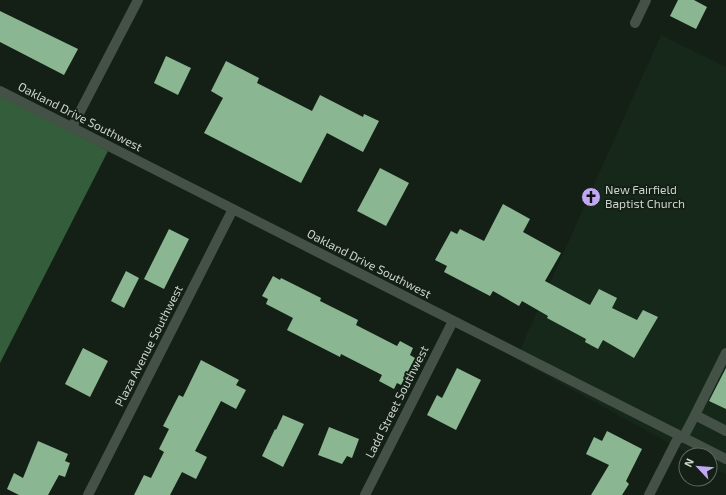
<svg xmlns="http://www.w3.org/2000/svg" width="726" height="495" font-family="'Exo 2',sans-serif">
<rect width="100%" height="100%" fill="#142016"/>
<path fill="#162819" d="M 661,35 L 726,67 L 726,474 L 710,466 L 710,455 L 691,455 L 516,359 Z"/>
<path fill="#335d3b" d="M 0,95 L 108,151 L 0,363 Z"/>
<path fill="#8ab791" d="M 678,0 L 694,0 L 707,7 L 696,29 L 670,16 Z
M 0,11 L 78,49 L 64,75 L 0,42 Z
M 166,56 L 191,68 L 178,95 L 154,83 Z
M 226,61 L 259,78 L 257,83 L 312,111 L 320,95 L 363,117 L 364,114 L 379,121 L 363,152 L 327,133 L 301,183 L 204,133 L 223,98 L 211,91 Z
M 380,168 L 409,183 L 386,226 L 357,211 Z
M 503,204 L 530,219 L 523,232 L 561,253 L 545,281 L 590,305 L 599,289 L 617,298 L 612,308 L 637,320 L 643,310 L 658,317 L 634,358 L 603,340 L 598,349 L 585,342 L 586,339 L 547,318 L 548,316 L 522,301 L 519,306 L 493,291 L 490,296 L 444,272 L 447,266 L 435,260 L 451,231 L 457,234 L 460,229 L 484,241 Z
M 169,229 L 189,239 L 164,289 L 144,279 Z
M 126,271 L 139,278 L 124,308 L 111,301 Z
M 273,276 L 280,280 L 281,278 L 321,298 L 320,301 L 358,320 L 356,325 L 397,346 L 400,341 L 413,348 L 410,355 L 415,358 L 401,385 L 397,383 L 394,389 L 379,381 L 382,375 L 341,354 L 340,357 L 287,330 L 293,318 L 266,304 L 268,299 L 262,296 Z
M 83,348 L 108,361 L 90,397 L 65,384 Z
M 201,360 L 239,380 L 236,385 L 246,390 L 236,409 L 221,401 L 195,451 L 207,457 L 196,479 L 182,472 L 170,495 L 134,495 L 144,475 L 151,478 L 164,452 L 159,449 L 169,429 L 163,426 L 179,395 L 183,397 Z
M 457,368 L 481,380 L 456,430 L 427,415 L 437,395 L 442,398 Z
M 726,368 L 726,409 L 709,401 Z
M 283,415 L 304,424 L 283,467 L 262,456 L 275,429 L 276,430 Z
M 329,427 L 359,439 L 352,458 L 347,456 L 342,464 L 318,455 Z
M 607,431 L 642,449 L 626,481 L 629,484 L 622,495 L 591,495 L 609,465 L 586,454 L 594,437 L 602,441 Z
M 38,441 L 68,454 L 65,461 L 70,463 L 65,477 L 59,475 L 48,495 L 19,495 L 7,489 L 14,473 L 23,478 Z"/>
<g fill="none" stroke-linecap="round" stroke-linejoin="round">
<path stroke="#445146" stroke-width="10" d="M 726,353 L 695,415 L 726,431
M 683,438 L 695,415"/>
<path stroke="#445146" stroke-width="10" d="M 635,23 L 646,0
M 0,91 L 726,459
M 72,127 L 138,0
M 88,495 L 233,209
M 365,495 L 453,321
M 649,495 L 679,436"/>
</g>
<defs>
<symbol id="church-disc" viewBox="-11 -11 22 22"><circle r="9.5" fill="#c1a8f3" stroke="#142016"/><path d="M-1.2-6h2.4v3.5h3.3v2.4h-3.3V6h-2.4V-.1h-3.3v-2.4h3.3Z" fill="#111"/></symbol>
</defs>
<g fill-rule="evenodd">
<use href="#church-disc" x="580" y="186" width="22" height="22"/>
</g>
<g text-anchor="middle" stroke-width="4" stroke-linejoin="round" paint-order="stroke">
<g font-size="12" fill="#ccd4cd" stroke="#142016">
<text transform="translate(80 117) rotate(27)" y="4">Oakland Drive Southwest</text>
<text transform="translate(369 264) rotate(27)" y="4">Oakland Drive Southwest</text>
<text transform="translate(149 346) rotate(-63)" y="4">Plaza Avenue Southwest</text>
<text transform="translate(397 402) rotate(-63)" y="4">Ladd Street Southwest</text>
</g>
<g font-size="12" fill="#ccd4cd" stroke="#142016" text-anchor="start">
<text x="605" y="194">New Fairfield<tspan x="605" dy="14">Baptist Church</tspan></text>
</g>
</g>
<g transform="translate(698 467) rotate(296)"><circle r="19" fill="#142016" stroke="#5e685f"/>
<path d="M0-3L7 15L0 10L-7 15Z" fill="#c1a8f3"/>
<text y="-6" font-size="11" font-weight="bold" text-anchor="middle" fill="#ccd4cd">N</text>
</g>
</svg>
